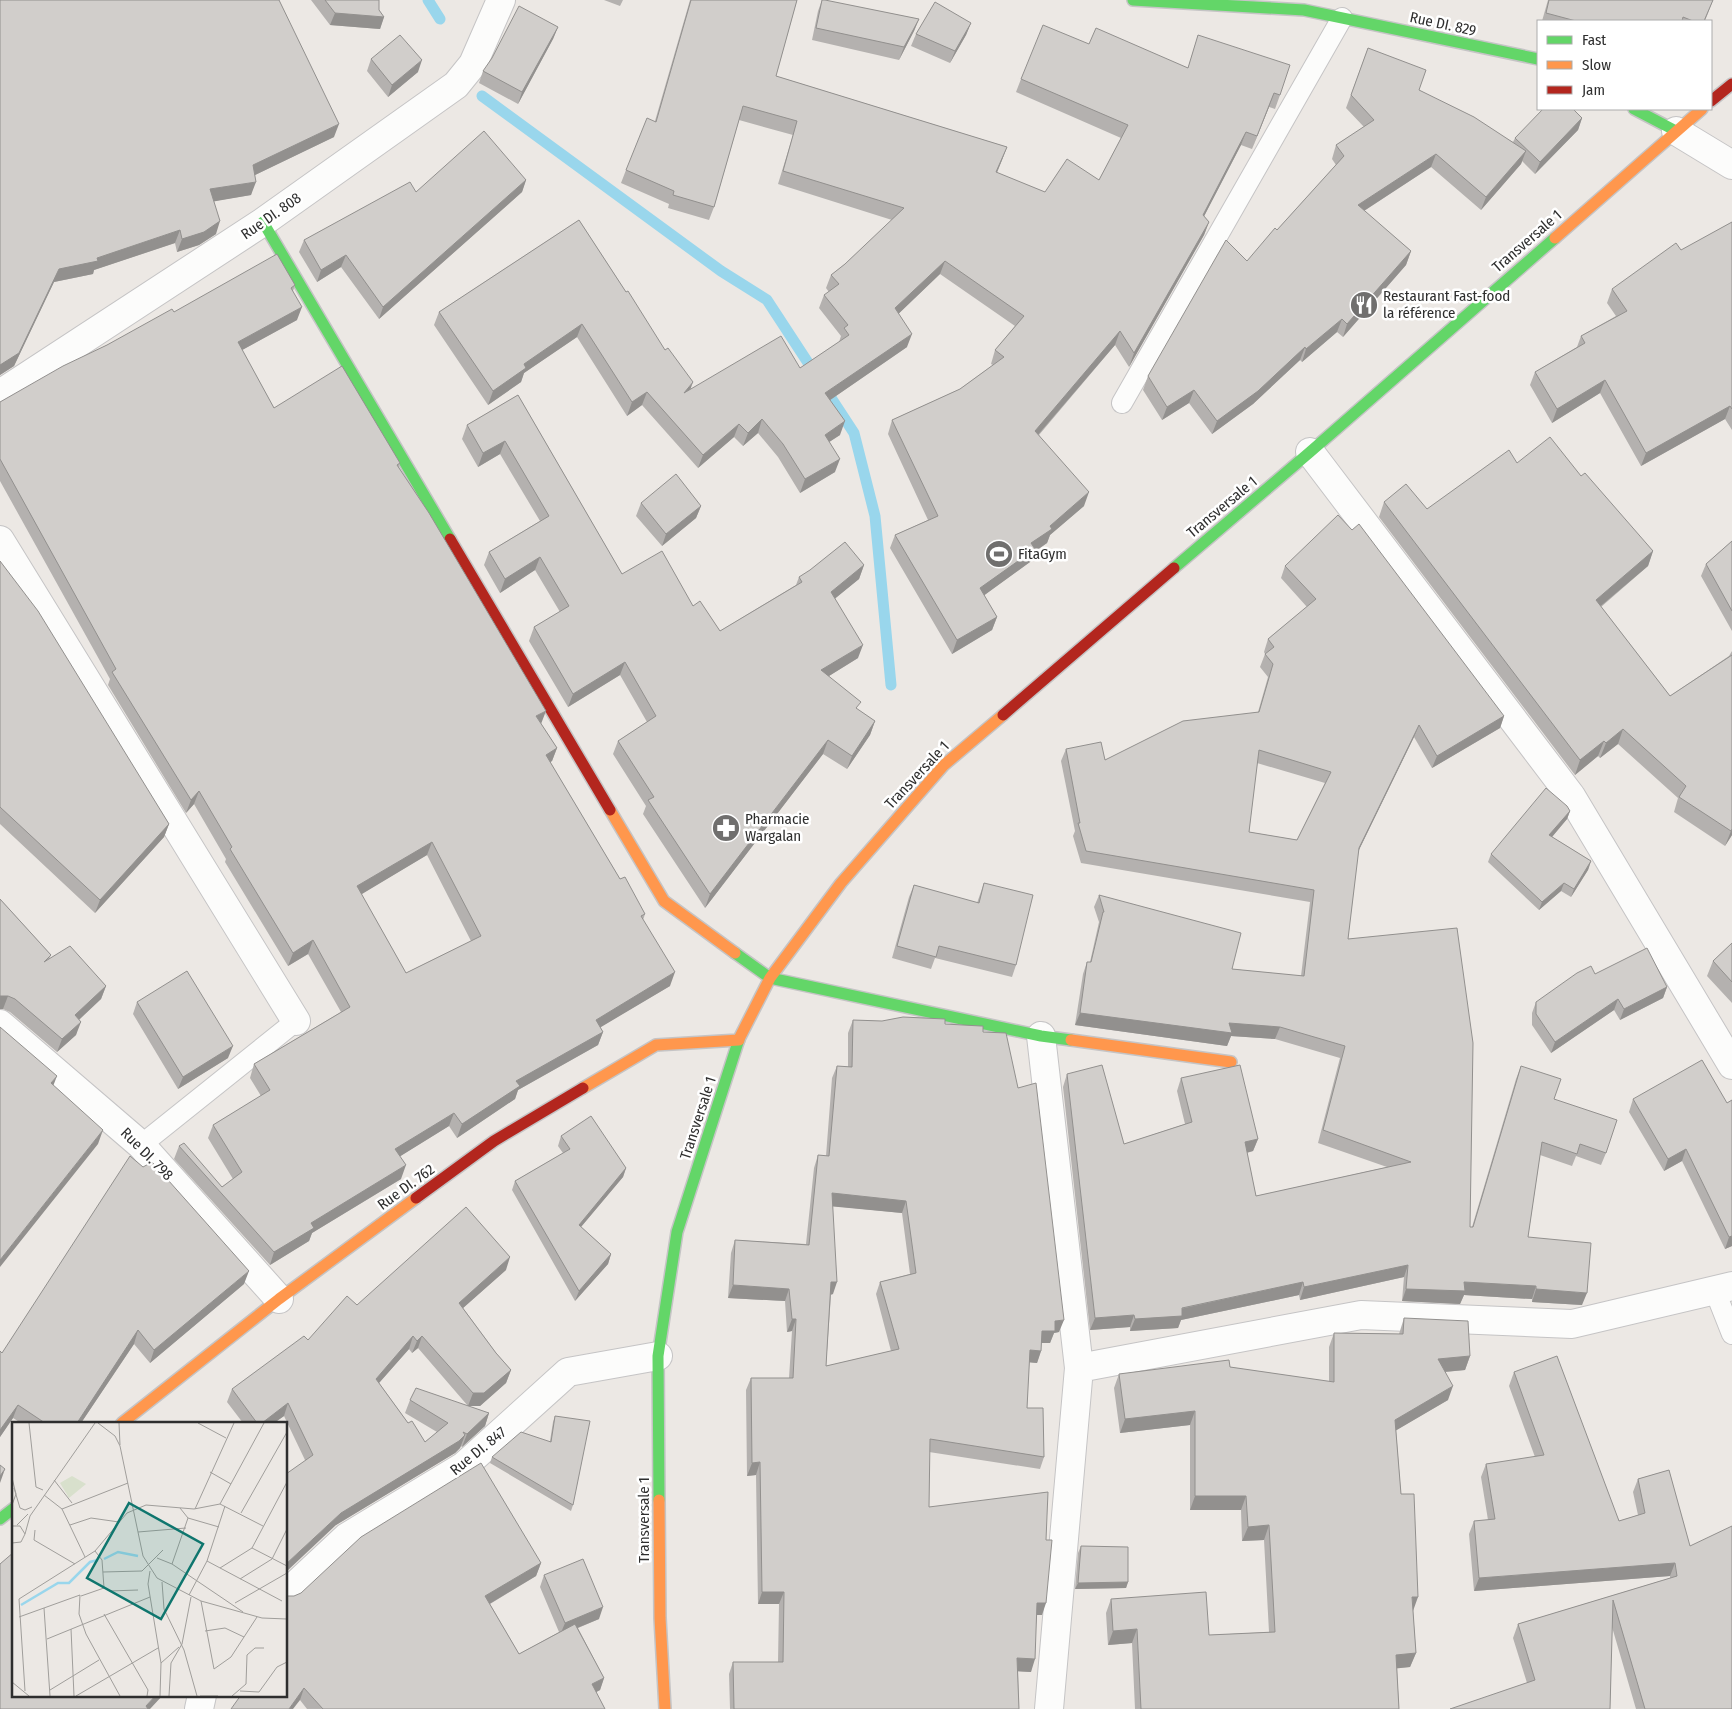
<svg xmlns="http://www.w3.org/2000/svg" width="1732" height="1709" font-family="'Fira Sans Condensed',sans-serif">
<rect width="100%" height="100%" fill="#ece8e4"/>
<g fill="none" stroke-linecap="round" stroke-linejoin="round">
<path stroke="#99d6ec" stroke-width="11" d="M 428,0 L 440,19
M 482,96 L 721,271 L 767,300 L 854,433 L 875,516 L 891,685"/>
<defs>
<path id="lane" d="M 1122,403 L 1342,18
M 141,1145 L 296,1021
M 1715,1291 L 1732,1334"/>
<path id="street" d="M 1676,131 L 1732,165
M 0,394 L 263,222 L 456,85 L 473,64 L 501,0
M 1310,452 L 1571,796 L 1732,1065
M 0,540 L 296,1021
M 0,1024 L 141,1145 L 279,1299
M 1041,1036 L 1079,1368 L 1049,1709
M 1079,1368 L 1361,1315 L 1572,1324 L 1732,1286
M 286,1594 L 347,1537 L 464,1466 L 568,1372 L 658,1356
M 199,1709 L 202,1695"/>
<path id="fast" d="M 1133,0 L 1304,10 L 1538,59
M 1634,109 L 1676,131
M 263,222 L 450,539
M 1174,568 L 1310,452 L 1555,238
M 735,953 L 770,978 L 1041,1036 L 1071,1040
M 659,1500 L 658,1356 L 677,1232 L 739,1039
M 0,1519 L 14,1508"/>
<path id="slow" d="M 1555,238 L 1702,109
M 610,810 L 664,901 L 735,953
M 739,1039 L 770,978 L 841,883 L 944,765 L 1003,715
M 1071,1040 L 1231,1062
M 583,1088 L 656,1045 L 739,1040
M 122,1423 L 279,1299 L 416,1198
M 659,1500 L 660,1618 L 665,1709"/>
<path id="jam" d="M 1711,101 L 1732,84
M 450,539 L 610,810
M 1003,715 L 1174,568
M 416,1198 L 494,1141 L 583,1088"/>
</defs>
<use href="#lane" stroke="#c5c4c5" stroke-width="22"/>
<use href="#street" stroke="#c5c4c5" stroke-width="30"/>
<use href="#fast" stroke="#c5c4c5" stroke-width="14"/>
<use href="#slow" stroke="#c5c4c5" stroke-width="14"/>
<use href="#jam" stroke="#c5c4c5" stroke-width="14"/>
<use href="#lane" stroke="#fcfcfb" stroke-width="20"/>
<use href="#street" stroke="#fcfcfb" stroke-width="28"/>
<use href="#fast" stroke="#63d668" stroke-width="11"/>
<use href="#slow" stroke="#ff974d" stroke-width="11"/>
<use href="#jam" stroke="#b3261e" stroke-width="11"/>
</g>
<path fill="#b4b1af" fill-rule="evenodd" d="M 0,0 L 334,137 L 255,175 L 251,195 L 214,201 L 216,234 L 199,245 L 177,252 L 175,243 L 94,270 L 93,274 L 54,282 L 14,366 L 0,375 Z
M 311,0 L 379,0 L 379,10 L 384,17 L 380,29 L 330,25 Z
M 604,0 L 623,0 L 620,6 Z
M 690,0 L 797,0 L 776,76 L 1007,147 L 997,173 L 1045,192 L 1099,180 L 1121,138 L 1016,92 L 1021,79 L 1089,44 L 1188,68 L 1198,35 L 1280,95 L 1275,109 L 1269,107 L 1252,149 L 1241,145 L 1204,216 L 1209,222 L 1204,235 L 1129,367 L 1115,345 L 1039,435 L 1084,506 L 1050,535 L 1047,543 L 1034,552 L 1030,562 L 984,595 L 997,617 L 992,630 L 952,654 L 890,548 L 895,535 L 928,520 L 888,434 L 892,420 L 960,389 L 993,365 L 991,364 L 995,350 L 1015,326 L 940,274 L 898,314 L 907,347 L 830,400 L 840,435 L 829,442 L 835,472 L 800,493 L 778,457 L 758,433 L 743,446 L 734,437 L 698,468 L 642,405 L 627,416 L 577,337 L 524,373 L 521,382 L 488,405 L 434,325 L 439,312 L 579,220 L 690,390 L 800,368 L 839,342 L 841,336 L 819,308 L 824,295 L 829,292 L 826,288 L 831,275 L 845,264 L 892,220 L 778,184 L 793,135 L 739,120 L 714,207 L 709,220 L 668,208 L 669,204 L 621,183 L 626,170 L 655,121 Z
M 822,0 L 919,19 L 914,31 L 899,60 L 812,40 L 818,11 Z
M 1548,0 L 1713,0 L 1705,21 L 1542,21 Z
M 971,23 L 966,35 L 950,63 L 911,46 L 916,34 Z
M 558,27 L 553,39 L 518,104 L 479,83 L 483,71 Z
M 1368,48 L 1419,90 L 1513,142 L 1515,138 L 1582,118 L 1578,130 L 1535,174 L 1522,161 L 1521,164 L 1481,210 L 1431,167 L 1364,211 L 1411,251 L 1406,265 L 1343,337 L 1337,332 L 1302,362 L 1300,360 L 1253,404 L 1212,434 L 1189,403 L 1162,420 L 1143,390 L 1148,376 L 1247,261 L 1277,230 L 1336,165 L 1332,159 L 1336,145 L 1364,127 L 1346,108 Z
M 371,59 L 418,72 L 388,97 L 367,71 Z
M 526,180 L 522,192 L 379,319 L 341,267 L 317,282 L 299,252 L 304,240 L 416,192 Z
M 1732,222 L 1732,430 L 1725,419 L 1641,466 L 1600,393 L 1552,423 L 1530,385 L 1535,372 L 1577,347 L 1581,336 L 1616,316 L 1607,303 L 1612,289 Z
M 295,285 L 293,291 L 297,320 L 242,350 L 274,408 L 400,463 L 399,467 L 541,724 L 557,748 L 552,761 L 550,762 L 620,879 L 645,914 L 643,920 L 670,986 L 600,1027 L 603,1032 L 598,1045 L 518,1090 L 515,1099 L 457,1138 L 449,1126 L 400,1156 L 401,1179 L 312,1233 L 309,1241 L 270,1265 L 174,1159 L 179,1146 L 222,1187 L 233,1179 L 208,1138 L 213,1125 L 261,1096 L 250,1078 L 254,1064 L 341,1012 L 308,954 L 288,966 L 225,862 L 226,859 L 194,804 L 186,813 L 108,685 L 110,679 L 0,481 L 0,402 L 107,345 L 174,312 ZM 427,855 L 471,941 L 406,973 L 361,894 Z
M 518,395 L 622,574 L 693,606 L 720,631 L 796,585 L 799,577 L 864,565 L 859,579 L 835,598 L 858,658 L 829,676 L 858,710 L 875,721 L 870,735 L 847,769 L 823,754 L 705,908 L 643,814 L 646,806 L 613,754 L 618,741 L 647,722 L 620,675 L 568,707 L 529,641 L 534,627 L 560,612 L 535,570 L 500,593 L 484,565 L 489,552 L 540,521 L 500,454 L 478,467 L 462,439 L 467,425 Z
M 1517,463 L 1581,476 L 1653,551 L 1648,566 L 1601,607 L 1670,696 L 1729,656 L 1732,651 L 1732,835 L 1725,846 L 1674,812 L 1678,798 L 1618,744 L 1600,758 L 1598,756 L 1575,775 L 1379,517 L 1384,502 L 1427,509 Z
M 641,503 L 701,506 L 696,518 L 662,546 L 636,516 Z
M 1732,541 L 1732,631 L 1701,576 L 1706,564 Z
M 0,561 L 169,824 L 164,837 L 95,913 L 0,824 Z
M 1285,566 L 1504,716 L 1500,728 L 1432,768 L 1414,737 L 1358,852 L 1348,939 L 1470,1227 L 1472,1227 L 1516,1079 L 1521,1066 L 1554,1099 L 1606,1153 L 1601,1165 L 1576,1156 L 1572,1166 L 1540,1155 L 1528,1237 L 1582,1305 L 1532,1302 L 1532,1299 L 1464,1295 L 1460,1304 L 1402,1301 L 1404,1277 L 1300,1300 L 1299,1295 L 1181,1320 L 1178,1328 L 1130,1331 L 1130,1327 L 1090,1330 L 1063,1087 L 1067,1074 L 1124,1144 L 1185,1124 L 1177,1091 L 1181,1078 L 1258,1139 L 1253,1151 L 1247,1153 L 1256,1196 L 1387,1167 L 1318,1143 L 1340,1058 L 1275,1039 L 1231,1036 L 1227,1046 L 1075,1025 L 1083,974 L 1087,962 L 1090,962 L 1099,922 L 1094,907 L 1099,895 L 1232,969 L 1301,976 L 1310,902 L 1081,863 L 1073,836 L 1075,831 L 1061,761 L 1066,749 L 1105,760 L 1258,712 L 1268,677 L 1260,667 L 1265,654 L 1264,652 L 1268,639 L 1307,607 L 1281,578 ZM 1257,763 L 1325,783 L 1297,840 L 1249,832 Z
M 1570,811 L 1567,819 L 1552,837 L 1591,861 L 1588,870 L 1571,897 L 1561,891 L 1539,910 L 1488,862 L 1491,854 Z
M 984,883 L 1016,965 L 1012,977 L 935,958 L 931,969 L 892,958 L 909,897 L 914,885 L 977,903 Z
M 0,899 L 51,955 L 49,959 L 106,986 L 101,999 L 79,1020 L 76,1035 L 57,1052 L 10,1012 L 3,1009 Z
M 1732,943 L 1732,1003 L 1707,976 L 1713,961 Z
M 1595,974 L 1667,987 L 1663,998 L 1620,1020 L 1614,1010 L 1551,1053 L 1532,1025 L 1532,1013 L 1536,1002 Z
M 137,1002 L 228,1058 L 178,1089 L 133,1014 Z
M 853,1020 L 945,1024 L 983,1032 L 1059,1332 L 1054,1333 L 1050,1343 L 1041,1343 L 1041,1351 L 1037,1363 L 1029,1362 L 1027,1408 L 1044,1457 L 1040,1469 L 929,1452 L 929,1507 L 1042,1615 L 1037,1615 L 1031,1672 L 1018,1671 L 1019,1709 L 730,1709 L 729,1674 L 733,1662 L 778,1662 L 779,1604 L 758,1604 L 756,1475 L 747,1476 L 746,1390 L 751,1378 L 789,1378 L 792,1331 L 787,1332 L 785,1301 L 728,1298 L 731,1253 L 735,1240 L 806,1244 L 814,1168 L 818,1155 L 826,1156 L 832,1078 L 837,1066 L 848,1067 L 848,1033 ZM 833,1206 L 902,1213 L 910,1274 L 880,1282 L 876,1294 L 891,1351 L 826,1366 L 831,1295 L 833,1294 Z
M 1633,1099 L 1727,1103 L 1732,1100 L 1732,1246 L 1725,1249 L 1682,1161 L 1664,1171 L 1629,1112 Z
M 561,1136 L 626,1168 L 623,1177 L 581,1227 L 611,1254 L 608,1264 L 575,1301 L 512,1190 L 515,1181 L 563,1153 L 558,1146 Z
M 506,1270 L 463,1308 L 496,1353 L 511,1370 L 506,1383 L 480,1406 L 468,1406 L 418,1348 L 412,1353 L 409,1349 L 379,1383 L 408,1423 L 425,1442 L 437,1432 L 405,1413 L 410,1400 L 489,1413 L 485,1426 L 462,1447 L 461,1446 L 460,1448 L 455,1453 L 336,1525 L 284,1416 L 274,1423 L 243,1423 L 227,1402 L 232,1389 L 308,1340 L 357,1305 Z
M 244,1284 L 150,1363 L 134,1344 L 81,1423 L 21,1423 L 13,1418 L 0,1437 L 0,1351 L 2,1353 Z
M 1404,1318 L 1470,1356 L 1465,1370 L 1445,1372 L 1448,1400 L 1396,1430 L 1401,1494 L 1413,1611 L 1416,1653 L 1410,1667 L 1397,1668 L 1399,1709 L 1135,1709 L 1132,1643 L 1108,1645 L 1106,1613 L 1111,1599 L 1209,1635 L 1269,1632 L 1264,1540 L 1242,1541 L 1241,1510 L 1190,1510 L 1190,1425 L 1120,1433 L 1114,1388 L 1119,1374 L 1230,1367 L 1329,1382 L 1329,1347 L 1334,1333 L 1399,1334 Z
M 1514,1372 L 1619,1521 L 1638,1515 L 1633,1492 L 1638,1479 L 1669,1470 L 1732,1709 L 1636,1709 L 1612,1627 L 1610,1709 L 1527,1683 L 1513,1638 L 1518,1624 L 1670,1578 L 1670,1576 L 1474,1591 L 1469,1534 L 1474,1521 L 1488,1520 L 1481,1477 L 1486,1464 L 1535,1457 L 1509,1386 Z
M 555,1416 L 573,1505 L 571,1511 L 490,1463 L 492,1457 L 550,1441 L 553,1422 Z
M 1081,1546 L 1128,1582 L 1126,1588 L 1075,1589 L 1078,1553 Z
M 541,1563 L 536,1576 L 490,1604 L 519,1654 L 559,1632 L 540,1587 L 544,1575 L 599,1619 L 578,1628 L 604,1678 L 600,1690 L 596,1692 L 605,1709 L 307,1709 L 300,1700 L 240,1697 L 238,1695 L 286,1695 L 294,1596 Z"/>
<path fill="#92908e" d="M 335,13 L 384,17 L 380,29 L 330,25 Z
M 919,19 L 914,31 L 899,60 L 904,47 Z
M 971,23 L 966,35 L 950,63 L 955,51 Z
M 558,27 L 553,39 L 518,104 L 522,92 Z
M 422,60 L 418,72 L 388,97 L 392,85 Z
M 1274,93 L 1269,107 L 1252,149 L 1257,136 Z
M 1582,118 L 1578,130 L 1535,174 L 1540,162 Z
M 339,124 L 334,137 L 249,178 L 253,165 Z
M 1246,132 L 1241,145 L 1198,228 L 1203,215 Z
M 1007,147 L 1002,160 L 991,186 L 996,172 Z
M 1526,151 L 1521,164 L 1481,210 L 1486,197 Z
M 1436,154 L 1431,167 L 1353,218 L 1358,205 Z
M 526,180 L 522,192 L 379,319 L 383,307 Z
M 256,182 L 251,195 L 205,203 L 210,189 Z
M 220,221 L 216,234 L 199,245 L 177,252 L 182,239 Z
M 1209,222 L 1204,235 L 1129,367 L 1134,353 Z
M 180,230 L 175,243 L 94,270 L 93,274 L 54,282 L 14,366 L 0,375 L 0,365 L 59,269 L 97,258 Z
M 1411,251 L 1406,265 L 1343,337 L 1347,324 Z
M 346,255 L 341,267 L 317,282 L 321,270 Z
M 945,261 L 940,274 L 890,322 L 895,308 Z
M 302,307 L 297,320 L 233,355 L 238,342 Z
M 1342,319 L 1337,332 L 1302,362 L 1306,349 Z
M 582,324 L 577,337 L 524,373 L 521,382 L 488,405 L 493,391 L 524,364 Z
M 1120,331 L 1115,345 L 1030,444 L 1035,431 Z
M 912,334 L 907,347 L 820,407 L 825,393 Z
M 1305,347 L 1300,360 L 1253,404 L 1212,434 L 1217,421 Z
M 1605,380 L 1600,393 L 1552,423 L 1557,409 Z
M 693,382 L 688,396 L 684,393 Z
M 1194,390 L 1189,403 L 1162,420 L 1167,407 Z
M 647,392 L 642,405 L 627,416 L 632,402 Z
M 1730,406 L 1725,419 L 1641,466 L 1646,453 Z
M 762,419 L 758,433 L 743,446 L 748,433 Z
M 845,421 L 840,435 L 820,448 L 825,435 Z
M 739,424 L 734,437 L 698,468 L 703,455 Z
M 505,441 L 500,454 L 478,467 L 483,453 Z
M 840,459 L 835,472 L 800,493 L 805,479 Z
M 1089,492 L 1084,506 L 1050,535 L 1047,543 L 1034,552 L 1030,562 L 975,602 L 980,588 L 1031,543 L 1050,526 Z
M 701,506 L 696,518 L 662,546 L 666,534 Z
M 1653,551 L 1648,566 L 1590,615 L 1596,600 Z
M 540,557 L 535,570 L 500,593 L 505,579 Z
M 864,565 L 859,579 L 826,606 L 831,592 Z
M 997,617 L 992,630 L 952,654 L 957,640 Z
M 863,645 L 858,658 L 816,684 L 821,670 Z
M 625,662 L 620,675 L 568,707 L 573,694 Z
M 546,711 L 541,724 L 536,716 Z
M 1504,716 L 1500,728 L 1432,768 L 1437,756 Z
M 875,721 L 870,735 L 847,769 L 852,756 Z
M 1419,725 L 1414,737 L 1354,860 L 1359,848 Z
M 1623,729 L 1618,744 L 1600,758 L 1606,743 Z
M 828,740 L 823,754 L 705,908 L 710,894 Z
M 1604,741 L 1598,756 L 1575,775 L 1580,760 Z
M 557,748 L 552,761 L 541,768 L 546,755 Z
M 199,791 L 194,804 L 186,813 L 191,800 Z
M 1570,811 L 1567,819 L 1546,844 L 1549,835 Z
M 169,824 L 164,837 L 95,913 L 100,900 Z
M 1732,829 L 1732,835 L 1725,846 L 1731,831 Z
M 432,842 L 427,855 L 352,900 L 357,886 Z
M 1591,861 L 1588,870 L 1571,897 L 1574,889 Z
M 1564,883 L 1561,891 L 1539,910 L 1542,902 Z
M 313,940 L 308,954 L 288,966 L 293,953 Z
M 675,972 L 670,986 L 591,1033 L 596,1020 Z
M 106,986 L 101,999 L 70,1028 L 75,1015 Z
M 1667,987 L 1663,998 L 1620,1020 L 1624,1009 Z
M 0,996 L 8,996 L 3,1009 L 0,1009 Z
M 1618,999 L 1614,1010 L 1551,1053 L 1555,1042 Z
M 1080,1013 L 1229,1023 L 1280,1027 L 1275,1039 L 1231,1036 L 1227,1046 L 1075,1025 Z
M 81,1022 L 76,1035 L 57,1052 L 62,1039 Z
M 603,1032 L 598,1045 L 518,1090 L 515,1099 L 457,1138 L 462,1124 L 516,1081 Z
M 233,1046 L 228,1058 L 178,1089 L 183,1077 Z
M 57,1076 L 52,1089 L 51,1083 Z
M 454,1113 L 449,1126 L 391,1162 L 395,1149 Z
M 103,1130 L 98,1144 L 0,1267 L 0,1260 Z
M 1258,1139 L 1253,1151 L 1241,1154 L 1245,1142 Z
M 1686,1149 L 1682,1161 L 1664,1171 L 1668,1159 Z
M 406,1165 L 401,1179 L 312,1233 L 309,1241 L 270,1265 L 274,1252 L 311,1223 Z
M 626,1168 L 623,1177 L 575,1234 L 579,1225 Z
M 832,1193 L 906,1201 L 902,1213 L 828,1206 Z
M 1732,1236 L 1732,1246 L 1725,1249 L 1729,1237 Z
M 611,1254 L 608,1264 L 575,1301 L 579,1291 Z
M 510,1257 L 506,1270 L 454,1316 L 459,1303 Z
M 1408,1265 L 1404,1277 L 1300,1300 L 1304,1287 Z
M 249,1271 L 244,1284 L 150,1363 L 154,1350 Z
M 831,1282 L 837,1282 L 833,1294 L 827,1295 Z
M 1303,1282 L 1299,1295 L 1181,1320 L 1178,1328 L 1130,1331 L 1135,1319 Z
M 1464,1282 L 1536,1286 L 1532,1299 L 1464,1295 L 1460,1304 L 1402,1301 L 1406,1289 Z
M 733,1285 L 789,1289 L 785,1301 L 728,1298 Z
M 1536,1289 L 1587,1293 L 1582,1305 L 1532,1302 Z
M 1134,1315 L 1130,1327 L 1090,1330 L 1095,1318 Z
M 792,1319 L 796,1319 L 792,1331 L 787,1332 Z
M 1064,1320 L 1059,1332 L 1054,1333 L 1050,1343 L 1037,1343 L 1042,1331 L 1055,1321 Z
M 138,1330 L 134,1344 L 81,1423 L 77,1423 Z
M 413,1336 L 409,1349 L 371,1392 L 376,1379 Z
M 422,1336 L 418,1348 L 412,1353 L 417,1341 Z
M 1030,1350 L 1041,1351 L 1037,1363 L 1025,1362 Z
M 1470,1356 L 1465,1370 L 1432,1373 L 1438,1359 Z
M 511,1370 L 506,1383 L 480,1406 L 468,1406 L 473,1393 Z
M 1453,1386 L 1448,1400 L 1390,1434 L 1395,1420 Z
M 288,1403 L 284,1416 L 274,1423 L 262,1423 Z
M 18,1405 L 13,1418 L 0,1437 L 0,1430 Z
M 1195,1411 L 1190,1425 L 1120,1433 L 1125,1419 Z
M 489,1413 L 485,1426 L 462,1447 L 467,1434 Z
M 465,1435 L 460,1448 L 455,1453 L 336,1525 L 286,1572 L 286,1564 L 341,1513 Z
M 760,1462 L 756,1475 L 747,1476 L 752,1463 Z
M 5,1469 L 0,1483 L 0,1476 Z
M 1195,1496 L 1246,1496 L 1241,1510 L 1190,1510 Z
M 1269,1525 L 1264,1540 L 1242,1541 L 1248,1527 Z
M 541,1563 L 536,1576 L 481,1609 L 485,1596 Z
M 1675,1563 L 1670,1576 L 1474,1591 L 1479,1578 Z
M 1128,1582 L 1126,1588 L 1075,1589 L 1078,1583 Z
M 762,1592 L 784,1592 L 779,1604 L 758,1604 Z
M 1412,1597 L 1418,1597 L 1413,1611 Z
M 1037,1603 L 1046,1603 L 1042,1615 L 1033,1615 Z
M 603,1607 L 599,1619 L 560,1635 L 565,1623 Z
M 1137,1629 L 1132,1643 L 1108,1645 L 1113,1631 Z
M 1416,1653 L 1410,1667 L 1391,1669 L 1396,1655 Z
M 1017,1658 L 1035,1659 L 1031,1672 L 1013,1671 Z
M 604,1678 L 600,1690 L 587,1697 L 592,1684 Z
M 304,1688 L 300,1700 L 293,1709 L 289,1709 Z
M 156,1695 L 163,1695 L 150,1709 L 145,1709 L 146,1706 Z"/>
<path fill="#d1cecb" stroke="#92908e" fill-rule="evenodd" d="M 0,0 L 279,0 L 339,124 L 253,165 L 256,182 L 210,189 L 220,221 L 204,232 L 182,239 L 180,230 L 97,258 L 98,261 L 59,269 L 19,353 L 0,365 Z
M 325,0 L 379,0 L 379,10 L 384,17 L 335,13 Z
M 691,0 L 797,0 L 776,76 L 1007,147 L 996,172 L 1045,192 L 1067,159 L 1099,180 L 1128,125 L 1021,79 L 1043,25 L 1089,44 L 1096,28 L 1188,68 L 1198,35 L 1290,65 L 1280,95 L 1274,93 L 1257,136 L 1246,132 L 1203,215 L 1209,222 L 1134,353 L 1120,331 L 1035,431 L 1089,492 L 1050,526 L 1052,529 L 1031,543 L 1035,549 L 980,588 L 997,617 L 957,640 L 895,535 L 938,516 L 892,420 L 960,389 L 1004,357 L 995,350 L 1024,316 L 945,261 L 895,308 L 912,334 L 825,393 L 845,421 L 825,435 L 840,459 L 805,479 L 783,444 L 762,419 L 748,433 L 739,424 L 703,455 L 647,392 L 632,402 L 582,324 L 524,364 L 526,368 L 493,391 L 439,312 L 579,220 L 626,292 L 628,291 L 665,350 L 668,348 L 693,382 L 684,393 L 781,336 L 800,368 L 849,335 L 844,328 L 848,325 L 824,295 L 839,284 L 831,275 L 845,264 L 904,208 L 783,171 L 797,121 L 743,106 L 714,207 L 673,195 L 674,191 L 626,170 L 647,118 L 656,122 Z
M 822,0 L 825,0 L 919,19 L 904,47 L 816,28 Z
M 1549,0 L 1713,0 L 1704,21 L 1693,21 L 1683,17 L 1682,21 L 1576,21 L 1546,13 Z
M 935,2 L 971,23 L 955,51 L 916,34 Z
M 519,6 L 558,27 L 522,92 L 483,71 L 492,58 Z
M 400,35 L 422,60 L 392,85 L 371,59 Z
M 1368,48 L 1426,70 L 1419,90 L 1474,117 L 1526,151 L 1486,197 L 1436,154 L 1358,205 L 1411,251 L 1347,324 L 1342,319 L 1306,349 L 1305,347 L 1258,391 L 1217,421 L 1194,390 L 1167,407 L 1148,376 L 1226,240 L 1247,261 L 1275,228 L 1277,230 L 1344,156 L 1336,145 L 1374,120 L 1351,95 Z
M 1543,109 L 1573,109 L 1582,118 L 1540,162 L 1515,138 Z
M 484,131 L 526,180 L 383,307 L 346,255 L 321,270 L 304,240 L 410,182 L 416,192 Z
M 1732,222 L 1732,409 L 1730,406 L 1646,453 L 1605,380 L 1557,409 L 1535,372 L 1585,343 L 1581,336 L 1627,311 L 1612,289 L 1676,243 L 1681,250 Z
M 277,254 L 295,285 L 291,288 L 302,307 L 238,342 L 274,408 L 342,366 L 400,463 L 397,465 L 429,513 L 546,711 L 536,716 L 557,748 L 546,755 L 620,879 L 625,877 L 645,914 L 641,916 L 675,972 L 596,1020 L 603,1032 L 516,1081 L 520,1086 L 462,1124 L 454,1113 L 395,1149 L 406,1165 L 311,1223 L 314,1228 L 274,1252 L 179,1146 L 184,1143 L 222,1187 L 242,1172 L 213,1125 L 270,1090 L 254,1064 L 350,1007 L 313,940 L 293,953 L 230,849 L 232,847 L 199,791 L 191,800 L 112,672 L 116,669 L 0,459 L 0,402 L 63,366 L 107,345 L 172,309 L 174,312 ZM 432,842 L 481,936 L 406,973 L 357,886 Z
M 518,395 L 622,574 L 662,551 L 693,606 L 700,601 L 720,631 L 802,582 L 799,577 L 810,570 L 845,542 L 864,565 L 831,592 L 863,645 L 821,670 L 861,702 L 856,708 L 875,721 L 852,756 L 828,740 L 710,894 L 648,800 L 654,797 L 618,741 L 656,716 L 625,662 L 573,694 L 534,627 L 569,606 L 540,557 L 505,579 L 489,552 L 549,516 L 505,441 L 483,453 L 467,425 Z
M 1550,437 L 1581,476 L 1585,473 L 1653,551 L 1596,600 L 1670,696 L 1732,655 L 1732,829 L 1731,831 L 1679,797 L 1686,786 L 1623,729 L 1606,743 L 1604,741 L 1580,760 L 1384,502 L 1406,484 L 1427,509 L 1509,450 L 1517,463 Z
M 676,474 L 701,506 L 666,534 L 641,503 Z
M 1338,515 L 1352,530 L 1359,524 L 1504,716 L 1437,756 L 1419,725 L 1359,848 L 1348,939 L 1457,928 L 1473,1043 L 1470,1227 L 1473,1227 L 1521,1066 L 1561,1079 L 1554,1099 L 1617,1120 L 1606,1153 L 1580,1144 L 1577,1154 L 1542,1142 L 1528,1237 L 1591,1243 L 1587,1293 L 1536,1289 L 1536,1286 L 1464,1282 L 1465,1291 L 1406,1289 L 1408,1265 L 1304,1287 L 1303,1282 L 1182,1308 L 1182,1316 L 1135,1319 L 1134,1315 L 1095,1318 L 1067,1074 L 1102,1065 L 1124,1144 L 1192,1122 L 1181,1078 L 1240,1065 L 1258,1139 L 1245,1142 L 1256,1196 L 1411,1162 L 1323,1130 L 1345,1046 L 1280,1027 L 1229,1023 L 1232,1033 L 1080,1013 L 1087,962 L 1091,962 L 1103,912 L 1104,912 L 1099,895 L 1241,933 L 1232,969 L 1304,976 L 1314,890 L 1086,851 L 1078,823 L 1080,823 L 1066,749 L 1101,742 L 1105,760 L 1183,721 L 1259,712 L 1273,664 L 1265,654 L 1274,647 L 1268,639 L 1316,599 L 1285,566 ZM 1259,750 L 1331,772 L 1297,840 L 1249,832 Z
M 1732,541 L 1732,611 L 1706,564 Z
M 0,561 L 38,611 L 169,824 L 100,900 L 0,807 Z
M 1546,788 L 1567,806 L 1570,811 L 1549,835 L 1591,861 L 1574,889 L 1564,883 L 1542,902 L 1491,854 Z
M 984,883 L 1033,895 L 1016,965 L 939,946 L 936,957 L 897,946 L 914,885 L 979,903 Z
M 0,899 L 51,955 L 44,962 L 70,946 L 106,986 L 75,1015 L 81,1022 L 62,1039 L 15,999 L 8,996 L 0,996 Z
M 1732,943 L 1732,982 L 1713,961 Z
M 1647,948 L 1667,987 L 1624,1009 L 1618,999 L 1555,1042 L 1536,1014 L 1536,1002 L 1577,973 L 1591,966 L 1595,974 Z
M 187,971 L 233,1046 L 183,1077 L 137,1002 Z
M 903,1017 L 945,1019 L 945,1024 L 981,1026 L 983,1026 L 983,1032 L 1006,1033 L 1018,1088 L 1036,1083 L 1064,1320 L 1055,1321 L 1055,1331 L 1042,1331 L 1041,1351 L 1030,1350 L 1027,1408 L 1043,1408 L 1044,1457 L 930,1439 L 929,1507 L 1048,1492 L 1046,1540 L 1052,1540 L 1046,1603 L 1037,1603 L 1035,1659 L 1017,1658 L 1019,1709 L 734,1709 L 733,1662 L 783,1662 L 784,1592 L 762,1592 L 760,1462 L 752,1463 L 751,1378 L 793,1378 L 796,1319 L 792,1319 L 789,1289 L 733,1285 L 735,1240 L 809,1245 L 818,1155 L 829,1156 L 837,1066 L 852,1067 L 853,1020 L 882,1021 ZM 832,1193 L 906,1201 L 916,1273 L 880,1282 L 899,1349 L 826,1366 L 831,1282 L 837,1282 Z
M 0,1027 L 57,1076 L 51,1083 L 103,1130 L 0,1260 Z
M 1702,1060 L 1727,1103 L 1732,1100 L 1732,1236 L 1729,1237 L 1686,1149 L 1668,1159 L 1633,1099 Z
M 591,1116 L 626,1168 L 579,1225 L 611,1254 L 579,1291 L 515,1181 L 570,1149 L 561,1136 Z
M 130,1156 L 143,1167 L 152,1162 L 249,1271 L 154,1350 L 138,1330 L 77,1423 L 45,1423 L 18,1405 L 0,1430 L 0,1351 L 2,1353 Z
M 466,1207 L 510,1257 L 459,1303 L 496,1353 L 511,1370 L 484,1393 L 473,1393 L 422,1336 L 417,1341 L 413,1336 L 376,1379 L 408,1423 L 412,1421 L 425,1442 L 448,1423 L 410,1400 L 416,1388 L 489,1413 L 467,1434 L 463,1432 L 465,1435 L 459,1441 L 341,1513 L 286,1564 L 286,1474 L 313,1455 L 288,1403 L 262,1423 L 257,1423 L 232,1389 L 304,1336 L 308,1340 L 347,1296 L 357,1305 Z
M 1404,1318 L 1468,1321 L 1470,1356 L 1438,1359 L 1453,1386 L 1395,1420 L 1401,1494 L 1414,1494 L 1418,1597 L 1412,1597 L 1416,1653 L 1396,1655 L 1399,1709 L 1141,1709 L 1137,1629 L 1113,1631 L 1111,1599 L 1206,1592 L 1209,1635 L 1275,1632 L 1269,1525 L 1248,1527 L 1246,1496 L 1195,1496 L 1195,1411 L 1125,1419 L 1119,1374 L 1229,1360 L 1230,1367 L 1334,1382 L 1334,1333 L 1403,1334 Z
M 1557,1356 L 1619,1521 L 1645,1513 L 1638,1479 L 1669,1470 L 1690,1546 L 1732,1526 L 1732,1709 L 1645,1709 L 1613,1600 L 1610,1709 L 1450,1709 L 1535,1680 L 1518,1624 L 1677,1576 L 1675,1563 L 1479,1578 L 1474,1521 L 1495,1519 L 1486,1464 L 1544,1455 L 1514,1372 Z
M 555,1416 L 590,1421 L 573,1505 L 492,1457 L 521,1432 L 551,1442 Z
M 481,1463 L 541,1563 L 485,1596 L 519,1654 L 575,1624 L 604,1678 L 592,1684 L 605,1709 L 323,1709 L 304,1688 L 289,1709 L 231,1709 L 241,1695 L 286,1695 L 286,1596 L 294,1596 L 301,1593 L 361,1537 Z
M 0,1465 L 5,1469 L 0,1476 Z
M 1081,1546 L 1128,1547 L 1128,1582 L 1078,1583 Z
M 14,1552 L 14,1695 L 156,1695 L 146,1706 L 148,1709 L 0,1709 L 0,1564 Z
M 583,1559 L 603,1607 L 565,1623 L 544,1575 Z"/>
<defs>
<symbol id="restaurant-disc" viewBox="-11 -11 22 22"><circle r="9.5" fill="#706f6e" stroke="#fff"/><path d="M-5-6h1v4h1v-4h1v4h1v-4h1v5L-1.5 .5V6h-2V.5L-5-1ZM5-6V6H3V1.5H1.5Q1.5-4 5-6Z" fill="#fff"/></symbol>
<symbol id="stadium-disc" viewBox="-11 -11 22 22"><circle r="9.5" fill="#706f6e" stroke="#fff"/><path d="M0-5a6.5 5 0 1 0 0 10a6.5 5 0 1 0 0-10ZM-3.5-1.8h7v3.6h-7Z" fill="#fff"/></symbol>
<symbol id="pharmacy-disc" viewBox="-11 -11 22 22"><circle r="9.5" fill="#706f6e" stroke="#fff"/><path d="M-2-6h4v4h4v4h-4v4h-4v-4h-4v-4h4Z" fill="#fff"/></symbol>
</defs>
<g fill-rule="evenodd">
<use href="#restaurant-disc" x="1348" y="289" width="32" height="32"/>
<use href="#stadium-disc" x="983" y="538" width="32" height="32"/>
<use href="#pharmacy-disc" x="710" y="812" width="32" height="32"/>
</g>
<g text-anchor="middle" stroke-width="5" stroke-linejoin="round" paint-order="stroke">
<g font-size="15" fill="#2e2e2e" stroke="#fff">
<text transform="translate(1443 24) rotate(12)" y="5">Rue DI. 829</text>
<text transform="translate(271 216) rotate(-35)" y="5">Rue DI. 808</text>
<text transform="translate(1527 241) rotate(-41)" y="5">Transversale 1</text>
<text transform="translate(1222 507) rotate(-40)" y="5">Transversale 1</text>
<text transform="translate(917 775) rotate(-47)" y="5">Transversale 1</text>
<text transform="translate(698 1118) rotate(-72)" y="5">Transversale 1</text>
<text transform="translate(147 1154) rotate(45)" y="5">Rue DI. 798</text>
<text transform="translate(406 1187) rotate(-36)" y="5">Rue DI. 762</text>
<text transform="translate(478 1451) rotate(-39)" y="5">Rue DI. 847</text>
<text transform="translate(644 1520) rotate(-90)" y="5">Transversale 1</text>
</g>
<g font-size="15" fill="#2e2e2e" stroke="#fff" text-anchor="start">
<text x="1383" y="301">Restaurant Fast-food<tspan x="1383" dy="17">la référence</tspan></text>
<text x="1018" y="559">FitaGym</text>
<text x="745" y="824">Pharmacie<tspan x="745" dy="17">Wargalan</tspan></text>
</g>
</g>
<g transform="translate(12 1422)">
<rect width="275" height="275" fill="#ece8e4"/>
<path d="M 60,54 L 74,62 L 57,76 L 48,61 Z" fill="#d8e0cc"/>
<path fill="none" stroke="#99d6ec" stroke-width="2.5" d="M 92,137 L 106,130 L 126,134M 9,183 L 46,161 L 57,161 L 78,140 L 86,138"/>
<path fill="none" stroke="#a09e9b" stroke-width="1" d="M 17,1 L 24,65 L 31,68M 86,1 L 103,14 L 108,24 L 131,134 L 145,156 L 189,179 L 250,196 L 275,197M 107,1 L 108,23M 186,1 L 214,16M 198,50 L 219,62M 0,56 L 4,72 L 0,83M 42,58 L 60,81M 2,66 L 8,86 L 13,88 L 20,85M 32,73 L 50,87 L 73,135M 208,82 L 252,1M 168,86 L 176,96 L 207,105M 50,87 L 116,61M 183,87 L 222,1M 229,91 L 275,10M 5,103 L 16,92M 58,103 L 79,96 L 107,100M 0,104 L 8,104 L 13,112 L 9,120 L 0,121M 23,108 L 22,118 L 63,142M 126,110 L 174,106M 13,112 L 18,94 L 83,1M 240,126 L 275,144M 145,136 L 160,142 L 231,190M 195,139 L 270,179M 160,142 L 176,96M 208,146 L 240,126 L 275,60M 138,149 L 136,162 L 149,241 L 148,274M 91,150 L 130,149 L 151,128M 228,157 L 260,137 L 275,107M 150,160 L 152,187 L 172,228 L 185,274M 97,169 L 126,168M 177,173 L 195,139 L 213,84M 69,174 L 92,166 L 90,138 L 83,129M 189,179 L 202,247 L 219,235 L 245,195M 223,181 L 275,151M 32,186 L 38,274M 92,192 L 136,268 L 135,274M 7,195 L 68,173 L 67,192 L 74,212 L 108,274M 59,207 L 62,274M 193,209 L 213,206 L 232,215M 35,217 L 138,175M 149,241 L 167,225M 0,260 L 17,274M 38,268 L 87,238M 13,269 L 7,177 L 83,129 L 115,91 L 134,83 L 182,87 L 208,82 L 251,104M 228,269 L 247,270 L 265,245 L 275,240M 64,274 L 146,226M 157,274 L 159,241 L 170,222 L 179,175M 188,274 L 206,274M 220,274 L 234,262 L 235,233 L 243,226 L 252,226"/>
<path fill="#0f766e" fill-opacity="0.15" stroke="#0f766e" stroke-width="2.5" d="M 117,81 L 191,122 L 149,197 L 75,156 Z"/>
<rect width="275" height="275" fill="none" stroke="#2e2e2e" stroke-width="2.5"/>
</g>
<rect x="1537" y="20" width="175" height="90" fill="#ffffff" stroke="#ababab"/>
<rect x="1547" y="36" width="25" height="8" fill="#63d668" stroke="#ababab"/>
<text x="1582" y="45" font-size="15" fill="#2e2e2e">Fast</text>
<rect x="1547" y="61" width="25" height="8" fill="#ff974d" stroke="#ababab"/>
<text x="1582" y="70" font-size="15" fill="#2e2e2e">Slow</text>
<rect x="1547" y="86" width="25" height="8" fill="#b3261e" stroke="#ababab"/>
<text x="1582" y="95" font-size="15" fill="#2e2e2e">Jam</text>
</svg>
